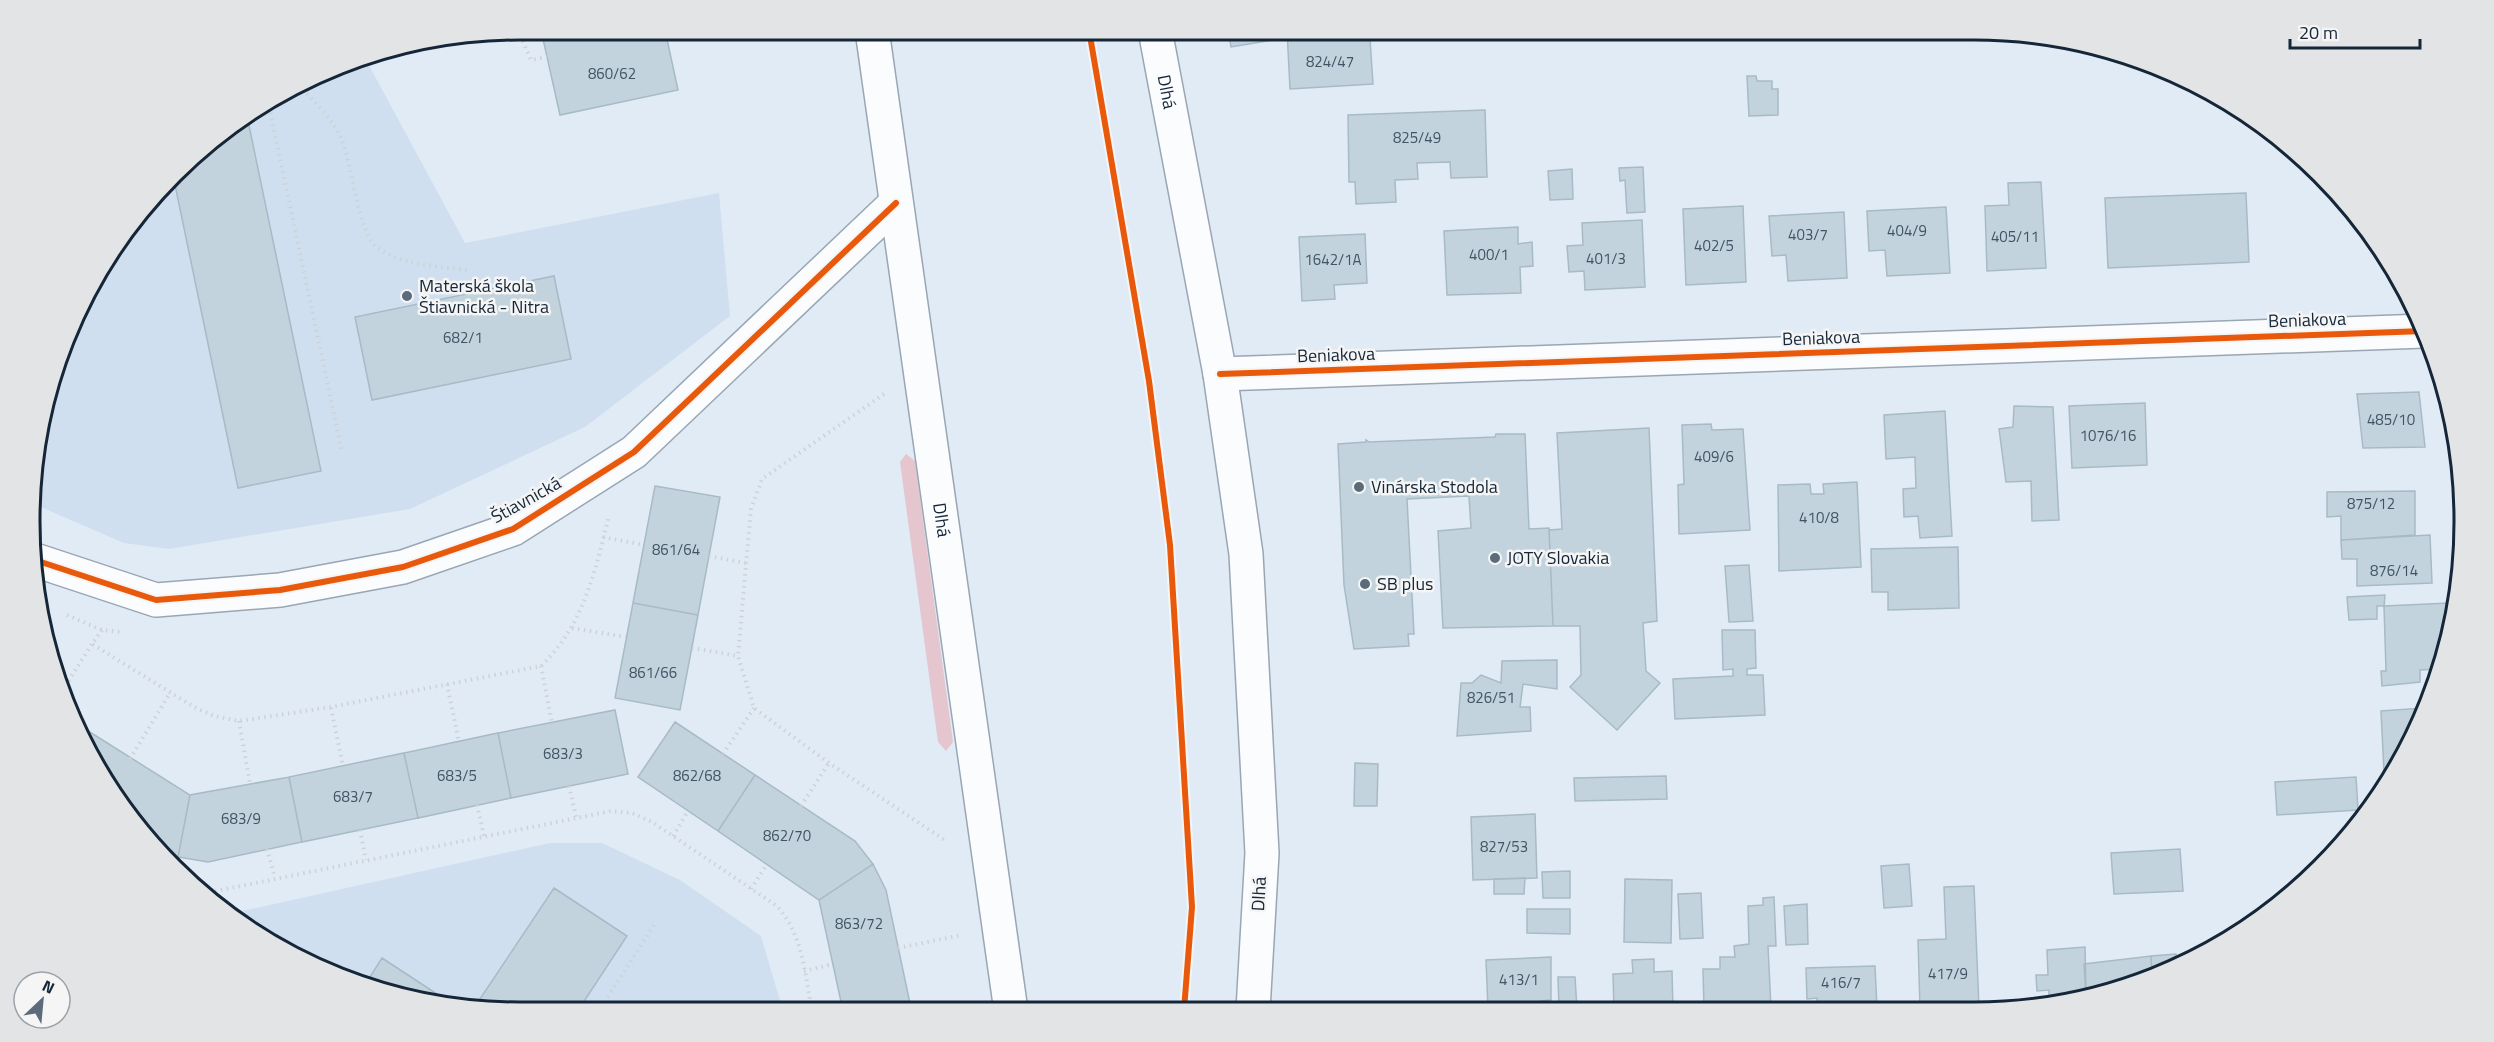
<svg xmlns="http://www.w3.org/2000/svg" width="2494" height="1042" font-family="'Titillium Web',sans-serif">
<rect width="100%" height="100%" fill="#e1ebf6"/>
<path fill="#cfdff0" d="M 364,56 L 465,243 L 719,193 L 730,316 L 585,427 L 410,509 L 169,549 L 124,543 L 36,505 L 34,457 L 56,363 L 96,276 L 198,152 L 276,96 Z
M 550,843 L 602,843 L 680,880 L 761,936 L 783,1011 L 521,1012 L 364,986 L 229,914 Z"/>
<path fill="#e5c5ce" d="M 906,454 L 915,461 L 953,742 L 946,751 L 938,742 L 900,462 Z"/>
<path fill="#c3d3dd" stroke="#a8bac6" stroke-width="1.5" d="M 541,30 L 665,30 L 678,90 L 560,115 Z
M 1228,30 L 1271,30 L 1273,40 L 1231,47 Z
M 1287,30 L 1385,30 L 1386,38 L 1370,39 L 1373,84 L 1290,89 Z
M 1747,76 L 1756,76 L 1757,81 L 1772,81 L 1772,89 L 1778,89 L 1778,115 L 1749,116 Z
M 1485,110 L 1487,177 L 1451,178 L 1450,162 L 1417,163 L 1418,179 L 1395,180 L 1396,202 L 1356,204 L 1355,182 L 1349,182 L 1348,115 Z
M 247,116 L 321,471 L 238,488 L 174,180 L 198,152 Z
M 1643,167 L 1645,212 L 1627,213 L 1625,180 L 1620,181 L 1619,168 Z
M 1572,169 L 1573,199 L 1550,200 L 1548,171 Z
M 2041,182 L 2046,268 L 1987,271 L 1985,206 L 2009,205 L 2008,183 Z
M 2246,193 L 2249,262 L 2108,268 L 2105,198 Z
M 1743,206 L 1746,282 L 1686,285 L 1683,209 Z
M 1946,207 L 1950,273 L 1887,276 L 1885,250 L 1869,251 L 1867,211 Z
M 1844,212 L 1847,278 L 1788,281 L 1786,255 L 1772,256 L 1769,216 Z
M 1642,220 L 1645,287 L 1585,290 L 1584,271 L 1569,272 L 1567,246 L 1583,245 L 1582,223 Z
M 1518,227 L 1518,244 L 1532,242 L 1533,266 L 1520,267 L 1521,293 L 1447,295 L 1444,231 Z
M 1365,234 L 1367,283 L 1334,285 L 1335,299 L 1302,301 L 1299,237 Z
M 554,276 L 571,359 L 372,400 L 355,317 Z
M 2419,392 L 2425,447 L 2363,448 L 2357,394 Z
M 2145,403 L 2147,465 L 2072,468 L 2069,406 Z
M 2014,406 L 2053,407 L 2059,520 L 2032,521 L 2031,481 L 2006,482 L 1999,429 L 2013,427 Z
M 1945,411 L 1952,536 L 1920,538 L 1918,516 L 1904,517 L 1903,489 L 1916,488 L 1915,457 L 1886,459 L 1884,415 Z
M 1711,424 L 1712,430 L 1743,429 L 1750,530 L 1679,534 L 1678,485 L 1684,484 L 1682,425 Z
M 1649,428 L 1657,621 L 1643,623 L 1646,671 L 1660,683 L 1617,730 L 1570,687 L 1581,675 L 1580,626 L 1553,626 L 1549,530 L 1562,529 L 1557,433 Z
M 1496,434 L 1525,434 L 1529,529 L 1549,528 L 1553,626 L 1443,628 L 1438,531 L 1471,528 L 1469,496 L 1407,499 L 1414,634 L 1408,634 L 1409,646 L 1354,649 L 1344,585 L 1338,444 L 1366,442 L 1366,440 L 1369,442 L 1495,437 Z
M 1857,482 L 1861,567 L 1779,571 L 1778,485 L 1810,484 L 1811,494 L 1824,494 L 1823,484 Z
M 655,486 L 720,497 L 698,615 L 633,603 Z
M 2415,491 L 2415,535 L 2341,540 L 2341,516 L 2327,517 L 2327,492 Z
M 2430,535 L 2432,583 L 2357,586 L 2357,559 L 2342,559 L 2341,540 Z
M 1958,547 L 1959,608 L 1888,610 L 1888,592 L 1872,592 L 1871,549 Z
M 1749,565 L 1753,621 L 1729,622 L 1725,566 Z
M 2385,595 L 2384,606 L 2377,606 L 2377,619 L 2349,620 L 2347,597 Z
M 633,603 L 698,615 L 680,710 L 615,698 Z
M 2449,603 L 2450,627 L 2440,669 L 2420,670 L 2420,682 L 2382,686 L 2381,671 L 2386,671 L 2384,606 Z
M 1722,630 L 1755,630 L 1756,668 L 1747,669 L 1747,675 L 1763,675 L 1765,715 L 1675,719 L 1673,679 L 1733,676 L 1733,669 L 1723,670 Z
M 1557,660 L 1557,689 L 1523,684 L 1520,707 L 1530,707 L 1531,731 L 1457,736 L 1461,683 L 1472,683 L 1481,675 L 1501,683 L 1502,661 Z
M 2423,708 L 2392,771 L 2384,772 L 2381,711 Z
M 615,710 L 628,774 L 511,798 L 498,733 Z
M 675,722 L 755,775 L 718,831 L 638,777 Z
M 85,729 L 190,795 L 178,857 L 170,855 L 113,793 L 81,735 Z
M 498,733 L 511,798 L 418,818 L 404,753 Z
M 404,753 L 418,818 L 302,842 L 289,777 Z
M 1355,763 L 1378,764 L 1377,806 L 1354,806 Z
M 755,775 L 855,841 L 873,864 L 819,900 L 718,831 Z
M 1666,776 L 1667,799 L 1575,801 L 1574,778 Z
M 289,777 L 302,842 L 208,862 L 178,857 L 190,795 Z
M 2356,777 L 2358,810 L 2277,815 L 2275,782 Z
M 1535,814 L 1537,878 L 1473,880 L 1471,817 Z
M 2180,849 L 2183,891 L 2114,894 L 2111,853 Z
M 873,864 L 886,890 L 911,1008 L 895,1011 L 843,1011 L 819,900 Z
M 1909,864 L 1912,906 L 1884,908 L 1881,866 Z
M 1570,871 L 1570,898 L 1543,898 L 1542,872 Z
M 1525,878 L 1524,894 L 1494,894 L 1494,879 Z
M 1625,879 L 1672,880 L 1671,943 L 1624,942 Z
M 1974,886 L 1979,1008 L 1920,1008 L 1918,940 L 1946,939 L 1944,887 Z
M 554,888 L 627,936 L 577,1012 L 521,1012 L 476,1005 Z
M 1701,893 L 1703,938 L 1680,939 L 1678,894 Z
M 1774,897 L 1776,946 L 1768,946 L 1771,1008 L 1704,1009 L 1703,969 L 1720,969 L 1720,957 L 1735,957 L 1734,946 L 1749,944 L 1748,906 L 1763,905 L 1763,898 Z
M 1807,904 L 1808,944 L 1786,945 L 1784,906 Z
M 1527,909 L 1570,909 L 1570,934 L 1527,933 Z
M 2085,947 L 2086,995 L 2049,1005 L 2049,990 L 2037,991 L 2036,975 L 2048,975 L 2047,950 Z
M 2176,954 L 2176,965 L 2152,977 L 2151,956 Z
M 2151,956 L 2152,977 L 2086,995 L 2084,964 Z
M 1551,957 L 1551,1000 L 1540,1001 L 1540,1009 L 1488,1009 L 1486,960 Z
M 382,958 L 446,1000 L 381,989 L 368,980 Z
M 1654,959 L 1654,972 L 1672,971 L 1673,1009 L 1614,1009 L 1613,974 L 1633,973 L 1632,960 Z
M 1875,966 L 1877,1008 L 1817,1008 L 1817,998 L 1807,999 L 1806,968 Z
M 1558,977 L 1575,977 L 1577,1009 L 1559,1009 Z"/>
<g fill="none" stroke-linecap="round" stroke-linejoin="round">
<defs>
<g id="minor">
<path id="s1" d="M 872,30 L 1011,1011"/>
<path id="s2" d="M 1155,30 L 1220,374 L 1246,554 L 1262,853 L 1253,1010"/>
<path d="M 1220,374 L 2424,331"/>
<path d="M 38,561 L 156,600 L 280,590 L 403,567 L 513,529 L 634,452 L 896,203"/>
</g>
</defs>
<use href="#minor" stroke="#99a6b3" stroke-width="36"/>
<path stroke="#ced2d6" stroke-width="4" stroke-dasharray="1.5 4.5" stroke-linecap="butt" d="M 518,30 L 531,60 L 547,57
M 299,85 C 314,102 333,119 342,140 C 352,164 358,235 378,248 C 404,266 437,266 467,270
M 268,101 L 342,453
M 884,394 L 762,479 L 751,509 L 738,656 L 754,708 L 829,763 L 946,841
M 603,537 L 644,545
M 709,556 L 746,563
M 67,615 L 102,630 L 120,632
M 572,628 L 626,637
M 102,630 L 92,644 L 194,707 L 214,716 L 239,721 L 331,707 L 541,666 C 584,625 595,571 609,516
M 692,648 L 738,656
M 541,666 L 552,723
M 447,684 L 459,742
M 62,691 L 92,644
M 331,708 L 343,766
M 239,721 L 250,784
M 723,754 L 754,708
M 130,759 L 170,693
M 569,786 L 576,817
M 477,805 L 484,836
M 801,806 L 829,763
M 360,830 L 366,860
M 673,836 L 688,811
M 267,849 L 275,878
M 751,889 L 767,864
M 203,890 L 216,891 L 611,811 L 632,813 L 652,822 L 777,906 C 803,935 805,974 812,1011
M 898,948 L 962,935
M 804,971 L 833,964
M 598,1012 L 654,925"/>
<use href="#minor" stroke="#fafcfe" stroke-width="33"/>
<defs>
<path id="cycleway" d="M 1089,30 L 1149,381 L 1170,545 L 1192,907 L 1184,1010
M 1220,374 L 2424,331
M 38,561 L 156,600 L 280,590 L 403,567 L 513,529 L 634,452 L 896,203"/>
</defs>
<use href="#cycleway" stroke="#f5f5f5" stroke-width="10"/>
<use href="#cycleway" stroke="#e8590c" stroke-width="6"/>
</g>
<g fill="#5c6b7a" stroke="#f5f5f5" stroke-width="2">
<circle cx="407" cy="296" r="6"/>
<circle cx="1359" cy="487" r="6"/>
<circle cx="1495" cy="558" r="6"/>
<circle cx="1365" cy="584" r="6"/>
</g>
<g text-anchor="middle" stroke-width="5" stroke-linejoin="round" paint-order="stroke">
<g font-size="15" fill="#425464">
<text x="1330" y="67">824/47</text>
<text x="612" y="79">860/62</text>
<text x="1417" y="143">825/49</text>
<text x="1907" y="236">404/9</text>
<text x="1808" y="240">403/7</text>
<text x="2015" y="242">405/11</text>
<text x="1714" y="251">402/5</text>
<text x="1489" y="260">400/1</text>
<text x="1606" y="264">401/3</text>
<text x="1333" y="265">1642/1A</text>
<text x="463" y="343">682/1</text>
<text x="2391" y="425">485/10</text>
<text x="2108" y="441">1076/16</text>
<text x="1714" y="462">409/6</text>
<text x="2371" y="509">875/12</text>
<text x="1819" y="523">410/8</text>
<text x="676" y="555">861/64</text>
<text x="2394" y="576">876/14</text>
<text x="653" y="678">861/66</text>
<text x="1491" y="703">826/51</text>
<text x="563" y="759">683/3</text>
<text x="457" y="781">683/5</text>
<text x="697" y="781">862/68</text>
<text x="353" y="802">683/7</text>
<text x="241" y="824">683/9</text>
<text x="787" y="841">862/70</text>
<text x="1504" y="852">827/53</text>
<text x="859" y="929">863/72</text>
<text x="1948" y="979">417/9</text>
<text x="1519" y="985">413/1</text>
<text x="1841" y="988">416/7</text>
</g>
<g font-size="18" fill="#142638" stroke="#f5f5f5">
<text dy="6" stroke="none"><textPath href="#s2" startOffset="63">Dlhá</textPath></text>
<text transform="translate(2307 320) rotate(-2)" y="6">Beniakova</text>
<text transform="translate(1821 338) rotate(-2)" y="6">Beniakova</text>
<text transform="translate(1336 355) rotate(-2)" y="6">Beniakova</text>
<text transform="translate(526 500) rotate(-29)" y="6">Štiavnická</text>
<text dy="6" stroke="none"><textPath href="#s1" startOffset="495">Dlhá</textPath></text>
<text transform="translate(1259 894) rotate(-87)" y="6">Dlhá</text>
</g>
<g font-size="18" fill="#142638" stroke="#f5f5f5" text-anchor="start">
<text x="419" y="292">Materská škola<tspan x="419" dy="21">Štiavnická - Nitra</tspan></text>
<text x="1371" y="493">Vinárska Stodola</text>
<text x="1507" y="564">JOTY Slovakia</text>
<text x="1377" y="590">SB plus</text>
</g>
</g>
<path d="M0 0H2494V1042H0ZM520 40H1974A480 480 0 0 1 2454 520V522A480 480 0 0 1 1974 1002H520A480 480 0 0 1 40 522V520A480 480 0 0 1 520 40Z" fill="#e3e4e6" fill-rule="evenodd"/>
<path fill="none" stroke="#142638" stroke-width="3" d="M520 40H1974A480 480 0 0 1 2454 520V522A480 480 0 0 1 1974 1002H520A480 480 0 0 1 40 522V520A480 480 0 0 1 520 40Z"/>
<g transform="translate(42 1000) rotate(26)"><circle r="28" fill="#f5f5f5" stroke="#9ba2a9" stroke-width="1.5"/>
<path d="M0-4.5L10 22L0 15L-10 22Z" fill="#5c6b7a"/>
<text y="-9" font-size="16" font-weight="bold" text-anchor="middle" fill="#142638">N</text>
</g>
<path d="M2290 39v9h130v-9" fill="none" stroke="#142638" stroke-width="3"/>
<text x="2299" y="39" font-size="18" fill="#142638" stroke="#f5f5f5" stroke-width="4.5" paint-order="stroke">20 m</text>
</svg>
